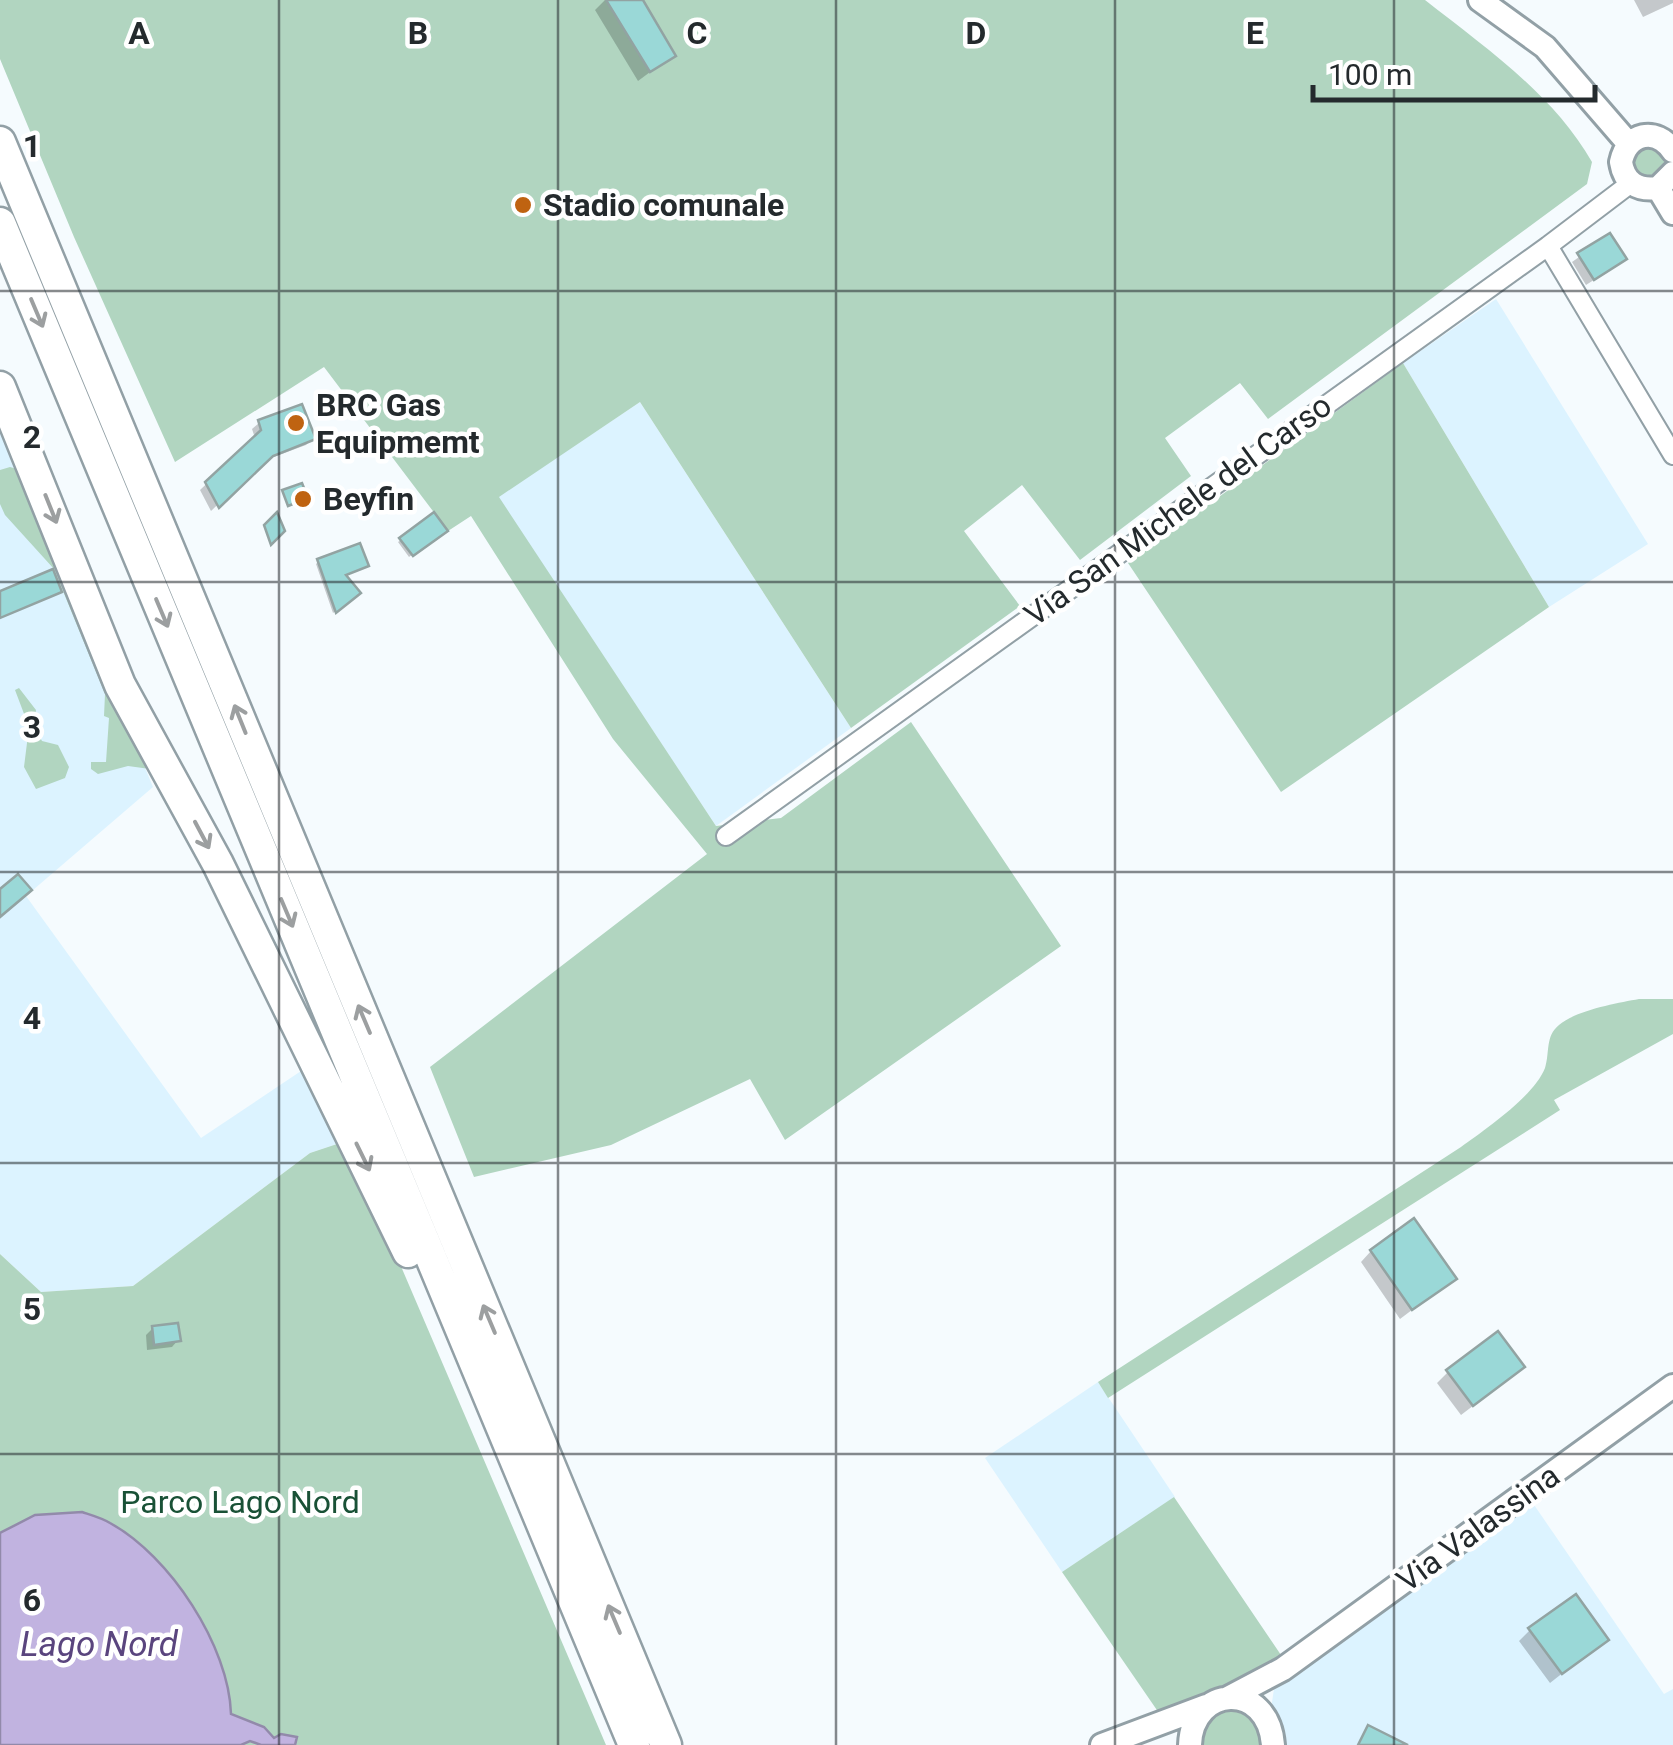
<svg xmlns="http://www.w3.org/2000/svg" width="1673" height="1745" font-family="Roboto,sans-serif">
<rect width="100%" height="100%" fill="#f5fbfe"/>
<path fill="#dcf3ff" d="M 1496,299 L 1648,544 L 1549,607 L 1403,363 Z
M 640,402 L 851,728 L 716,826 L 498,497 Z
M 0,417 L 153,787 L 26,896 L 201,1138 L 307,1067 L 340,1143 L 310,1153 L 133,1286 L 41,1292 L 0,1254 Z
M 1098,1382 L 1175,1497 L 1062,1572 L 985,1458 Z
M 1530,1499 L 1664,1694 L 1673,1689 L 1673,1745 L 1276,1745 L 1271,1709 L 1275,1682 Z"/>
<path fill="#b1d5c0" d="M 0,0 L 1425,0 C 1486,48 1553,94 1592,162 L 1587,184 L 1268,419 L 1240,383 L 1165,438 L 1191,476 L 1080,560 L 1022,485 L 964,531 L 1020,606 L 851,728 L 640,402 L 499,497 L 716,826 L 781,818 L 911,722 L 1061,946 L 785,1140 L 750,1079 L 611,1145 L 474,1177 L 430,1067 L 707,854 L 613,739 L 471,516 L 448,531 L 324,367 L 175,462 L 74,237 L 0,59 Z
M1633 162a16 16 0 1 1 32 0a16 16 0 1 1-32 0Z
M 1403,363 L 1549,607 L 1281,792 L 1128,563 Z
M 10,467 L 17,469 L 150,769 L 128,766 L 98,774 L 91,769 L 91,762 L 106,762 L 109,718 L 104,716 L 105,694 L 54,569 L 5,515 L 0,504 L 0,470 Z
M 19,688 L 36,710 L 33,725 L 42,741 L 58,745 L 69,767 L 65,778 L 36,789 L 24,767 L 29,727 L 15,690 Z
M 1639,999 L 1673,999 L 1673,1034 L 1554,1100 L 1560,1110 L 1108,1398 L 1098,1382 L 1461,1147 C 1486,1129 1534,1096 1545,1068 C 1550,1053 1545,1036 1559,1025 C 1577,1010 1617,1003 1639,999 Z
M 340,1143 L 376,1208 L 606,1745 L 0,1745 L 0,1254 L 41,1292 L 133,1286 L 310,1153 Z
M 1174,1497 L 1281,1655 L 1239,1681 L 1161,1716 L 1062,1572 Z
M 1235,1710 L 1255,1719 L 1263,1745 L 1202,1745 C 1203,1723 1213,1712 1235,1710 Z"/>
<path fill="#c1b3e0" stroke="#928aaa" stroke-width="2.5" d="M 82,1512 C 91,1515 102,1518 110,1523 C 170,1556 229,1646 231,1714 L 264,1727 L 274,1738 L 281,1734 L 297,1737 L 295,1745 L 261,1745 L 250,1741 L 241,1745 L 0,1745 L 0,1533 L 35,1515 Z"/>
<path fill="#0003" d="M 605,0 L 640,0 L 673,55 L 638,81 L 595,10 Z
M 1634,0 L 1673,0 L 1673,3 L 1643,17 Z
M 1609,236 L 1617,265 L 1586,285 L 1572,262 Z
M 259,423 L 313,438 L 306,445 L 263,461 L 211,511 L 200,490 L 255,438 L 252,429 Z
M 442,533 L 409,557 L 398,542 L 401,540 Z
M 319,561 L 366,566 L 343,576 L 357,593 L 333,613 L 316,564 Z
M 1371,1251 L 1453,1279 L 1400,1319 L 1361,1262 Z
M 153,1328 L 178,1340 L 172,1347 L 147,1350 L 146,1335 Z
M 1448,1372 L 1511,1377 L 1461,1415 L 1437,1383 Z
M 1530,1630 L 1606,1639 L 1550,1683 L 1519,1641 Z"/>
<path fill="#9ad8d7" stroke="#92a3a2" stroke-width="2.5" d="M 606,0 L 643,0 L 676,56 L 650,72 Z
M 1610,233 L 1627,259 L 1594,280 L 1577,253 Z
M 302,404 L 316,439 L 273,456 L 219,508 L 205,482 L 261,430 L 258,420 Z
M 302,483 L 308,498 L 288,506 L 282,490 Z
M 277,512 L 285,531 L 271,545 L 264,525 Z
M 434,512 L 448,531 L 413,556 L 399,538 Z
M 360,543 L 369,566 L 346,575 L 361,593 L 336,613 L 317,559 Z
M 53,569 L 62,592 L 0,618 L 0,591 Z
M 18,874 L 32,890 L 0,917 L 0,889 Z
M 1414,1218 L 1457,1279 L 1412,1310 L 1370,1250 Z
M 178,1323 L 181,1341 L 154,1345 L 152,1326 Z
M 1498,1331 L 1525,1367 L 1473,1406 L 1446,1370 Z
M 1576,1594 L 1609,1640 L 1562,1674 L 1528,1628 Z
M 1368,1725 L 1408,1745 L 1358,1745 Z"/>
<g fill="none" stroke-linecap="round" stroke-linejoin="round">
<defs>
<path id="minor" d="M 1548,246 L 1673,455
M 726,836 L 1548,246 L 1631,183"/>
<path id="tertiary" d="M 1480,0 L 1545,47 L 1628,143
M 1673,151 C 1656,126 1627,133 1621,162 C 1624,182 1637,191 1658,188 L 1673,173
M 1658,188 L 1673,213
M 1228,1698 L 1283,1669 L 1673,1386
M 1102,1745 L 1206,1706
M 1190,1745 C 1192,1685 1268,1680 1273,1745"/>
<path id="trunk" d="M 0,142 L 666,1745
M 0,223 L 634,1745
M 0,387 L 120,685 L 218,864 L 408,1252"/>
</defs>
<use href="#minor" stroke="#92a0a6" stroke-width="22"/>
<use href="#tertiary" stroke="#92a0a6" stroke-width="28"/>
<use href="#trunk" stroke="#92a0a6" stroke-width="35"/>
<use href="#minor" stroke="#fff" stroke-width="18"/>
<use href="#tertiary" stroke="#fff" stroke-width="22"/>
<use href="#trunk" stroke="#fff" stroke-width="30"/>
</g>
<defs><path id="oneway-shaft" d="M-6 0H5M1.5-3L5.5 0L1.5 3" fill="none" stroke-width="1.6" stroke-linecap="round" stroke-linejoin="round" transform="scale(2.5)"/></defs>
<g stroke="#9c9fa0">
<use href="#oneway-shaft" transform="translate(37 313) rotate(67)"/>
<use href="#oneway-shaft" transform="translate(51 509) rotate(68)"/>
<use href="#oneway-shaft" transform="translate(162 613) rotate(67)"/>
<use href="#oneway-shaft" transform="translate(240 719) rotate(-112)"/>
<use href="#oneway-shaft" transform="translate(202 835) rotate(62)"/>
<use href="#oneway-shaft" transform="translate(287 913) rotate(67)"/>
<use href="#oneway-shaft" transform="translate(364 1019) rotate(-113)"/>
<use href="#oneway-shaft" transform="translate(363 1157) rotate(64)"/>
<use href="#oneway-shaft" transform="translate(489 1319) rotate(-113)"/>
<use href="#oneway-shaft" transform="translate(614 1619) rotate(-113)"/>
</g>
<path fill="none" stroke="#242a2d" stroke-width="2.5" stroke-opacity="0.55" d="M 279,0 L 279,1745M 558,0 L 558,1745M 836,0 L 836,1745M 1115,0 L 1115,1745M 1394,0 L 1394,1745M 0,291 L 1673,291M 0,582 L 1673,582M 0,872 L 1673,872M 0,1163 L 1673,1163M 0,1454 L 1673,1454"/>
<g fill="#bf6311" stroke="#fff" stroke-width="4">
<circle cx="523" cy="205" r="10"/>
<circle cx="296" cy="423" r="10"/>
<circle cx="303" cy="499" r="10"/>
</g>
<g text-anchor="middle" stroke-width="9" stroke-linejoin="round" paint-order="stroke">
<g font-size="32" font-weight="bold" fill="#242a2d" stroke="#fff" text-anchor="start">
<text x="543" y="216">Stadio comunale</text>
<text x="316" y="416">BRC Gas<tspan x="316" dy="37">Equipmemt</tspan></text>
<text x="323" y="510">Beyfin</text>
</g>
<g font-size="32" fill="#242a2d" stroke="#fff">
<text transform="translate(1178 510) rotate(-36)" y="11">Via San Michele del Carso</text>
<text transform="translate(1478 1528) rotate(-36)" y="11">Via Valassina</text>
</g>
<g font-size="32" fill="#195136" stroke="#fff">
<text x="240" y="1513">Parco Lago Nord</text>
</g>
<g font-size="35" font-style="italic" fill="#5a457e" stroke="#fff">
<text x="99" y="1656">Lago Nord</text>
</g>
</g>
<g font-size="32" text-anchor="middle" font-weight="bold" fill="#242a2d" stroke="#fff" stroke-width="9" stroke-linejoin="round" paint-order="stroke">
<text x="139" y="44">A</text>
<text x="418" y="44">B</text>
<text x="697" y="44">C</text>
<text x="976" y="44">D</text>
<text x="1255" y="44">E</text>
<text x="32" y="157">1</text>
<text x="32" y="448">2</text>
<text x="32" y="738">3</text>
<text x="32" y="1029">4</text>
<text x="32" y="1320">5</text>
<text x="32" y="1611">6</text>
</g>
<path d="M1313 85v15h282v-15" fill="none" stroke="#242a2d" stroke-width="5"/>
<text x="1328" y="85" font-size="30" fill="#242a2d" stroke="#ffffff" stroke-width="8" paint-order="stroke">100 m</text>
</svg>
